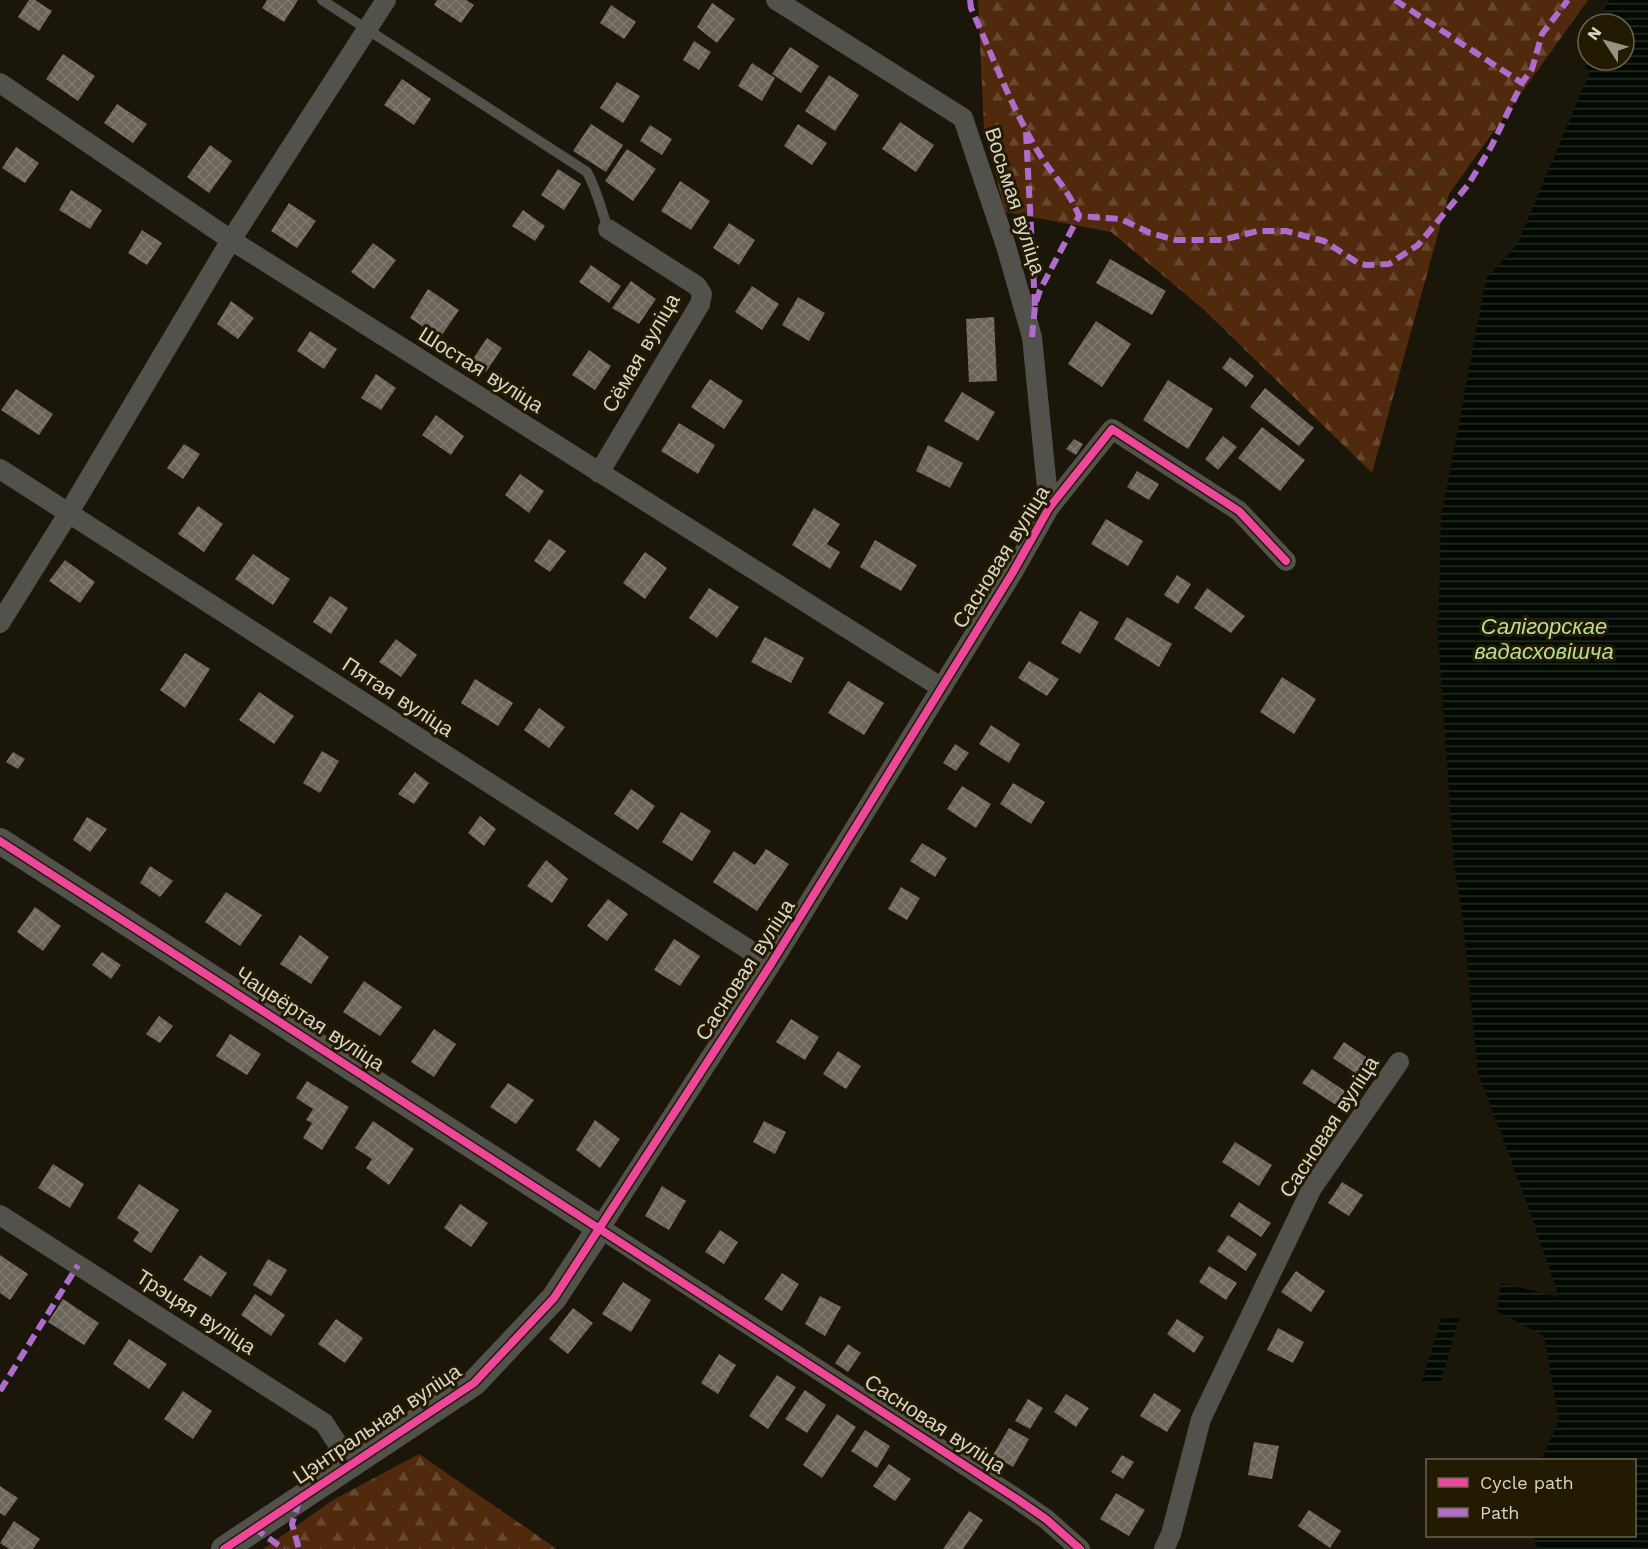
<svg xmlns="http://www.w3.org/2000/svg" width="1648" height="1549" font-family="'Work Sans',sans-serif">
<defs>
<pattern id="forest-firs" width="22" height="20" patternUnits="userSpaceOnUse" patternTransform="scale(1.5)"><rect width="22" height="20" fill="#512a0e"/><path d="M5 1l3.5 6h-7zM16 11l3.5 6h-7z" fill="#694830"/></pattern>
<pattern id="water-rules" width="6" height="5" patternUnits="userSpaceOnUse" patternTransform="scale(1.5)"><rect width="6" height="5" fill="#020901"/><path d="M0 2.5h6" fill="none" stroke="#262c25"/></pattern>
<pattern id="building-cross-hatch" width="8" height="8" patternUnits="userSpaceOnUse" patternTransform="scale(1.5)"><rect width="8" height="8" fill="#6a645a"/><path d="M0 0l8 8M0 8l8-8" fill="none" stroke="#7f7970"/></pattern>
</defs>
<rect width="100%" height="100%" fill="#1b160a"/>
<path fill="url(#forest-firs)" d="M 978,0 L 1588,0 L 1449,194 L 1372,473 L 1202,308 L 1111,232 L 1005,212 L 984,128 Z
M 419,1454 L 557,1549 L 263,1549 L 333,1500 Z"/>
<path fill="url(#water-rules)" d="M 1609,0 L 1648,0 L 1648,1549 L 1537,1549 L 1534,1536 L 1634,1536 L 1634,1460 L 1541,1460 L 1559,1421 L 1544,1336 L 1497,1311 L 1501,1283 L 1559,1297 L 1525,1198 L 1478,1073 L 1463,921 L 1454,863 L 1438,635 L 1441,519 L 1486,279 L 1517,245 L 1589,74 L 1582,56 L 1588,43 L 1588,60 L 1624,60 L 1624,24 L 1597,24 Z
M 1459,1318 L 1441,1381 L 1422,1381 L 1441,1319 Z"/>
<path fill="url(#building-cross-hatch)" d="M 29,0 L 35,0 L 52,11 L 39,31 L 18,17 Z
M 267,0 L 298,0 L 284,22 L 262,8 Z
M 437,0 L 466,0 L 474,5 L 461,23 L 434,5 Z
M 712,3 L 735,19 L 717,43 L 697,27 Z
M 611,5 L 636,22 L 624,39 L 600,23 Z
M 694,41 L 711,52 L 699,70 L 683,60 Z
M 790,47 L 819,66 L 801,93 L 772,74 Z
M 63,54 L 95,76 L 78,101 L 46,79 Z
M 752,63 L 775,78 L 762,101 L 738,86 Z
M 829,75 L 859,95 L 835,131 L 805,111 Z
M 402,79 L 431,99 L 414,125 L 384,105 Z
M 617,82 L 640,96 L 623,123 L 600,108 Z
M 117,104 L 147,124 L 133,143 L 104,123 Z
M 900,122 L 934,145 L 916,172 L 882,149 Z
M 591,124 L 623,145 L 606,172 L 573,151 Z
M 798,124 L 827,143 L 812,165 L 784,146 Z
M 650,125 L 672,139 L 662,155 L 640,141 Z
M 210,145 L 232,161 L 209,193 L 187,177 Z
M 16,147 L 39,163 L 25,183 L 2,168 Z
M 627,149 L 656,169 L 633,201 L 605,181 Z
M 558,169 L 581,184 L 564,210 L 541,195 Z
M 680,181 L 710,201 L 691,230 L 661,211 Z
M 71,190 L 102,210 L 90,229 L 59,210 Z
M 289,203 L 316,221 L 297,248 L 271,231 Z
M 523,210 L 545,226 L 535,241 L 512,226 Z
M 729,223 L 755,240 L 739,265 L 713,248 Z
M 142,230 L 162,243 L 147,265 L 128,253 Z
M 373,243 L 396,260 L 374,289 L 351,272 Z
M 1110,259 L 1166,291 L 1152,315 L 1096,283 Z
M 591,265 L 621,286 L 609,303 L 579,282 Z
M 631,281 L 656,299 L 639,324 L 612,308 Z
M 752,286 L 779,304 L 762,330 L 735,312 Z
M 428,289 L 459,310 L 440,338 L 410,318 Z
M 798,297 L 825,313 L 809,341 L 782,325 Z
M 231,301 L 254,318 L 238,339 L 217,324 Z
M 994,317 L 997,381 L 969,382 L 966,319 Z
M 1096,321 L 1131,344 L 1102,387 L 1068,364 Z
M 310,331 L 337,349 L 324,369 L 297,351 Z
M 487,338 L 502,348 L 486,372 L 471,362 Z
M 589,350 L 611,366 L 595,390 L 572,375 Z
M 1230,357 L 1254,376 L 1246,387 L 1222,368 Z
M 376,374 L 396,388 L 381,410 L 361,398 Z
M 710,379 L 743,401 L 724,429 L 691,407 Z
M 1168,380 L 1213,409 L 1188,449 L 1143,420 Z
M 1265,388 L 1314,428 L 1299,446 L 1250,407 Z
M 16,389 L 53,414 L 39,435 L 1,410 Z
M 962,392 L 995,412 L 978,441 L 944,421 Z
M 436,415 L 464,436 L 451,455 L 422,435 Z
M 679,423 L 715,445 L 698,474 L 661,451 Z
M 1262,427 L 1305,460 L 1280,491 L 1238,458 Z
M 1223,436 L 1237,447 L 1218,470 L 1205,459 Z
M 1074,439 L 1083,444 L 1076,455 L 1066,449 Z
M 184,444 L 200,454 L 183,479 L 167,468 Z
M 928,445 L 963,463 L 950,488 L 916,471 Z
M 1137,471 L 1159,484 L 1149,500 L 1127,487 Z
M 520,474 L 544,491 L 529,513 L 505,495 Z
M 198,506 L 223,524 L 204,552 L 178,534 Z
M 814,508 L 840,524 L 827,544 L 840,552 L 830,569 L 792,545 Z
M 1106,519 L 1143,541 L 1128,566 L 1091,544 Z
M 549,539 L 566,551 L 550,572 L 534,561 Z
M 875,540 L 917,565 L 901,591 L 860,567 Z
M 645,552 L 667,568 L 645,599 L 623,583 Z
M 253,554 L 290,579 L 273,605 L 235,579 Z
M 65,560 L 95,582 L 80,603 L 49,581 Z
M 1177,575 L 1191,584 L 1178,604 L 1164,595 Z
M 709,588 L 739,607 L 717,638 L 689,618 Z
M 1207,588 L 1245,616 L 1231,633 L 1194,608 Z
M 330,596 L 348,608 L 331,634 L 313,622 Z
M 1080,611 L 1099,622 L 1080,654 L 1061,643 Z
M 1127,617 L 1172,644 L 1159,667 L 1114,639 Z
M 765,637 L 804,658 L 791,683 L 751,662 Z
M 396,639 L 417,655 L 401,677 L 379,662 Z
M 185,653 L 210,669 L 185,708 L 160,690 Z
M 1029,661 L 1059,679 L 1047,696 L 1018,678 Z
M 1282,677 L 1316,699 L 1294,734 L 1260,712 Z
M 475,679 L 513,703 L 498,726 L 461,703 Z
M 848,681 L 884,703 L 864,735 L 828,713 Z
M 259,692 L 294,716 L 274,744 L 239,720 Z
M 539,708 L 565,727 L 549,748 L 524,730 Z
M 991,725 L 1020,744 L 1009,763 L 979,744 Z
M 955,744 L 969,753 L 956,771 L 943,763 Z
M 322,751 L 339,761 L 320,793 L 303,783 Z
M 13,752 L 25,759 L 18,769 L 6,762 Z
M 415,772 L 429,783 L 414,804 L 398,794 Z
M 1013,783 L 1045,802 L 1031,824 L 1000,804 Z
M 962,786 L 991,804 L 976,828 L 947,809 Z
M 631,789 L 655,806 L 638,830 L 614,814 Z
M 681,812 L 711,831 L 692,861 L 662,842 Z
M 480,816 L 496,829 L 484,846 L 468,833 Z
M 87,817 L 107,829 L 90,852 L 73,840 Z
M 922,843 L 947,858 L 935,877 L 910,861 Z
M 766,849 L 789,864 L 757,911 L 713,882 L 734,851 L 755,865 Z
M 546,860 L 568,879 L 552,903 L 527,886 Z
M 150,866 L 173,881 L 160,897 L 140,883 Z
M 901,887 L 920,898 L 907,920 L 888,909 Z
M 226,892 L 262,915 L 240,946 L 205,922 Z
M 608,899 L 628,914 L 607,941 L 587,926 Z
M 35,907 L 61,926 L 43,951 L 17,932 Z
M 300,935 L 329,957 L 311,984 L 280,964 Z
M 674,939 L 700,956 L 680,986 L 654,970 Z
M 102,952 L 121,965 L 111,979 L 92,965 Z
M 364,981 L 402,1007 L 380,1036 L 343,1012 Z
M 734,984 L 748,994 L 733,1017 L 718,1007 Z
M 159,1016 L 173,1026 L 160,1043 L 146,1034 Z
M 791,1019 L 819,1037 L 805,1060 L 776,1042 Z
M 434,1029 L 456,1044 L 434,1077 L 411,1062 Z
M 230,1034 L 261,1054 L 247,1075 L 216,1056 Z
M 1344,1042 L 1369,1059 L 1358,1075 L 1333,1058 Z
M 838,1051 L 861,1066 L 846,1089 L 823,1074 Z
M 1312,1069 L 1345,1091 L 1336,1105 L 1302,1083 Z
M 307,1081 L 349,1107 L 322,1150 L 303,1138 L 312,1123 L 306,1120 L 313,1109 L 296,1098 Z
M 508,1083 L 534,1100 L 516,1124 L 490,1107 Z
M 595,1120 L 620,1139 L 600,1168 L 576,1150 Z
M 373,1121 L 414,1149 L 389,1185 L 366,1168 L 372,1159 L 355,1148 Z
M 764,1121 L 786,1132 L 775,1154 L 753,1142 Z
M 1235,1142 L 1272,1165 L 1259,1186 L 1222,1162 Z
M 53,1164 L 84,1184 L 70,1208 L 38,1188 Z
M 1342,1182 L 1363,1195 L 1349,1216 L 1328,1203 Z
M 139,1184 L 179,1210 L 151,1253 L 133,1241 L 139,1232 L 117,1218 Z
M 662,1186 L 686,1201 L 669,1230 L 645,1216 Z
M 1239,1202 L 1271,1223 L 1261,1237 L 1230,1216 Z
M 460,1204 L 488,1223 L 471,1247 L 444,1228 Z
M 720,1230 L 738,1242 L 724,1264 L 705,1252 Z
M 1228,1235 L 1257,1254 L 1246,1271 L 1217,1251 Z
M 0,1255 L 28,1274 L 10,1300 L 0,1293 Z
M 200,1255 L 227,1273 L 211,1297 L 183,1280 Z
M 268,1259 L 287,1270 L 271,1296 L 253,1285 Z
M 1209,1266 L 1237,1283 L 1226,1300 L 1199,1282 Z
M 1296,1271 L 1325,1291 L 1311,1312 L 1281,1292 Z
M 782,1273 L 799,1284 L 782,1311 L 764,1299 Z
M 623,1282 L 651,1300 L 631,1332 L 602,1314 Z
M 255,1294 L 285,1315 L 271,1336 L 241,1315 Z
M 820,1296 L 841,1307 L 825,1336 L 805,1324 Z
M 63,1299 L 99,1323 L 84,1345 L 48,1322 Z
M 573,1308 L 593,1323 L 568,1354 L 549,1339 Z
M 336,1319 L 363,1338 L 345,1363 L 318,1344 Z
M 1177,1319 L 1204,1337 L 1194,1353 L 1167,1334 Z
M 1278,1328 L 1304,1342 L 1293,1363 L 1267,1350 Z
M 129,1339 L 167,1364 L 149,1389 L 113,1364 Z
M 848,1344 L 861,1353 L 848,1372 L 835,1363 Z
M 719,1354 L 736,1365 L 718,1394 L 701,1383 Z
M 777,1375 L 796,1387 L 768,1429 L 749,1416 Z
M 805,1390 L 826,1405 L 807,1433 L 785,1419 Z
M 183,1391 L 212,1411 L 193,1439 L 164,1419 Z
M 1154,1393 L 1181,1410 L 1167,1432 L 1140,1416 Z
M 1066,1394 L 1089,1408 L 1076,1427 L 1054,1412 Z
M 1028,1399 L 1043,1408 L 1030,1429 L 1015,1421 Z
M 837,1414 L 856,1427 L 822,1478 L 803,1465 Z
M 1009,1428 L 1029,1439 L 1013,1467 L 993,1455 Z
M 865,1430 L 890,1446 L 877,1468 L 851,1451 Z
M 1254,1442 L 1279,1446 L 1272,1479 L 1248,1475 Z
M 1122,1455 L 1134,1462 L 1123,1479 L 1111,1472 Z
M 889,1464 L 911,1479 L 895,1501 L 873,1486 Z
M 0,1486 L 18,1498 L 5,1516 L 0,1513 Z
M 1116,1493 L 1145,1510 L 1129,1536 L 1100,1519 Z
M 1309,1510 L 1341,1531 L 1330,1548 L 1298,1526 Z
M 969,1511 L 983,1520 L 963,1549 L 943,1549 Z
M 14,1521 L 40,1539 L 33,1549 L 9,1549 L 0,1543 Z"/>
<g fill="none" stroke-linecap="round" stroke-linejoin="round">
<path stroke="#52514b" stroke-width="10" d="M 322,0 L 587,172 C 597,190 601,209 608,229"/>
<path stroke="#52514b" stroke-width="20" d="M 776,0 L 963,118 L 1006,246 L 1032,337 L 1049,508
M 0,83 L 231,240 L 942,688
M 0,469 L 771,964
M 599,473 L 700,304 L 702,294 L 697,286 L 608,229
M 0,623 L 68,514 L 231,240 L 386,0
M 0,1215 L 324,1423 L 351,1464
M 1080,1549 L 1046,1519 L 1017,1499 L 600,1228 L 771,964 L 1013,572 L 1049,508 L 1112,429 L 1239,511 L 1286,561
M 1164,1549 L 1171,1534 L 1201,1419 L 1312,1188 L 1399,1062"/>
<path stroke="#52514b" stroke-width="26" d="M 0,841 L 600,1228 L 554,1298 L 474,1383 L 224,1549"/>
<path stroke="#b06ccc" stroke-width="6" stroke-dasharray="12 6" stroke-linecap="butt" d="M 970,0 L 971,8 C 992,55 1011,106 1037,150 C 1051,174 1068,188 1079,216 L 1121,219 L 1150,233 L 1176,240 L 1222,240 L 1258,231 L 1286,231 L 1324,241 L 1358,263 L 1366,265 L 1389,264 L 1418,245 L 1468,185 L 1491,147 L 1522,83 L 1532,69 L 1542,34 L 1568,0
M 1395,0 L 1522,83
M 1026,132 L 1035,306
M 1032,337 L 1035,306 L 1040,290 L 1079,216
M 0,1391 L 78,1265
M 299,1501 L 292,1524 L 299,1549
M 254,1528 L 284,1549"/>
<defs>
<path id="cycleway" d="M 0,841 L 1017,1499 L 1046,1519 L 1080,1549
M 224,1549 L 474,1383 L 554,1298 L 771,964 L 1013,572 L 1049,508 L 1112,429 L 1239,511 L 1286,561"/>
</defs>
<use href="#cycleway" stroke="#231a02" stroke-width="11"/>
<use href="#cycleway" stroke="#ed469a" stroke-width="8"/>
</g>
<g text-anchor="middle" stroke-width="6" stroke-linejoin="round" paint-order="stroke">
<g font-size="21" fill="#d9d4c5" stroke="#231a02">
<text transform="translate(1015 201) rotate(72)" y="7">Восьмая вуліца</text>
<text transform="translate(641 353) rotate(-60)" y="7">Сёмая вуліца</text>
<text transform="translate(481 370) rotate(32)" y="7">Шостая вуліца</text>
<text transform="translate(1001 557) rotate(-58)" y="7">Сасновая вуліца</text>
<text transform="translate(398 697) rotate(33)" y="7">Пятая вуліца</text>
<text transform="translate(745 970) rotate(-57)" y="7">Сасновая вуліца</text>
<text transform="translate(310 1019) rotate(33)" y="7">Чацвёртая вуліца</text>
<text transform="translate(1329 1127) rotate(-57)" y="7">Сасновая вуліца</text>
<text transform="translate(196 1312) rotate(33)" y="7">Трэцяя вуліца</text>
<text transform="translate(377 1424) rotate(-34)" y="7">Цэнтральная вуліца</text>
<text transform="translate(935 1424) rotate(33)" y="7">Сасновая вуліца</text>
</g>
<g font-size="22" font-style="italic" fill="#b7df91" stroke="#231a02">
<text x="1544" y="634">Салігорскае<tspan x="1544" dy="25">вадасховішча</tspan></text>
</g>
</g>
<rect x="1426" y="1459" width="210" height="78" fill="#231a02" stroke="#6c6450" stroke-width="1.5"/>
<rect x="1438" y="1478" width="30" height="9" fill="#ed469a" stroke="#6c6450" stroke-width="1.5"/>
<text x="1480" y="1489" font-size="18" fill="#d9d4c5">Cycle path</text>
<rect x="1438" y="1508" width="30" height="9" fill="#b06ccc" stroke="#6c6450" stroke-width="1.5"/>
<text x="1480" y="1519" font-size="18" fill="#d9d4c5">Path</text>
<g transform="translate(1606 42) rotate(306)"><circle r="28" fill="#231a02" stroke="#6c6450" stroke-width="1.5"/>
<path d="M0-4.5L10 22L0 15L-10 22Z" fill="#969284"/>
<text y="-9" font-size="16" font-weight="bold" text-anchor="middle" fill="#d9d4c5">N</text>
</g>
</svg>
